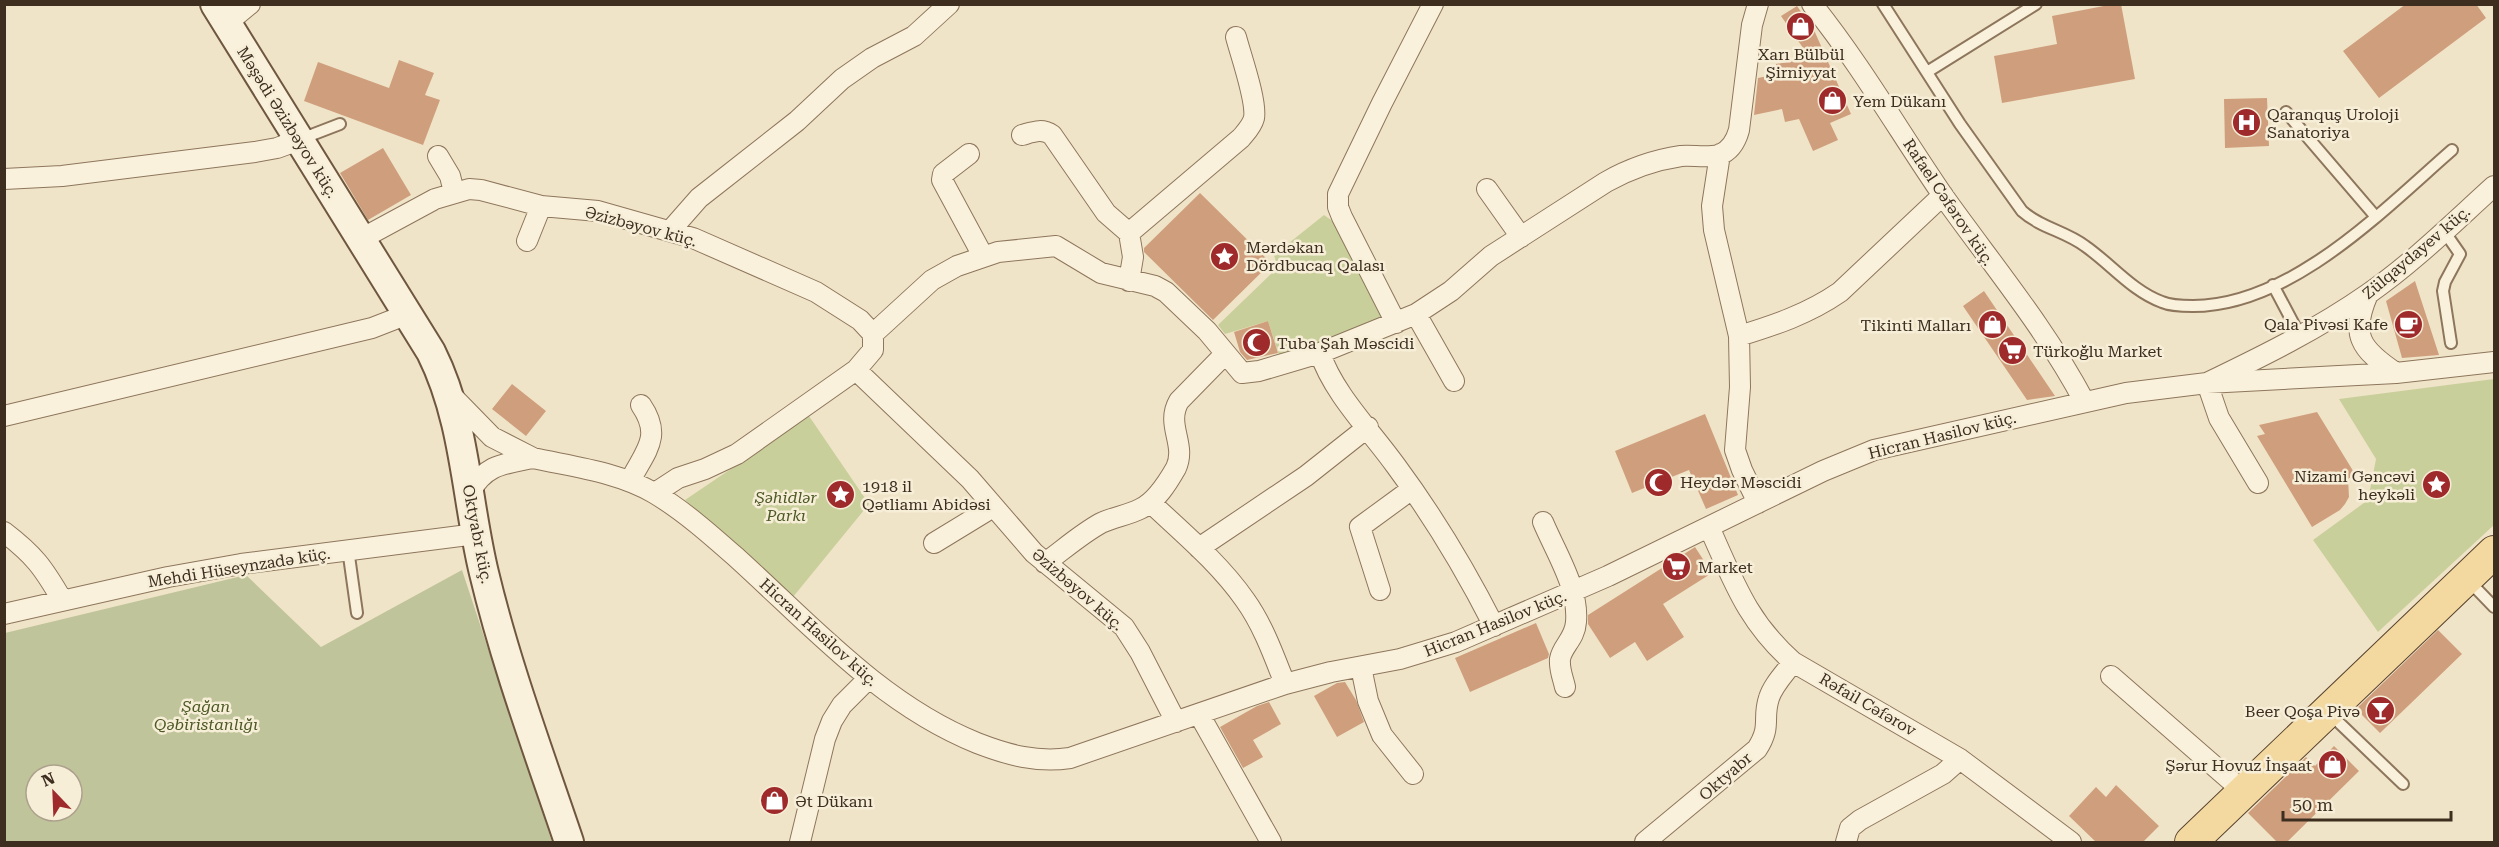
<svg xmlns="http://www.w3.org/2000/svg" width="2499" height="847" font-family="'Roboto Serif',serif">
<rect width="100%" height="100%" fill="#f0e4c8"/>
<path fill="#c9cf9b" d="M 1324,215 L 1337,224 L 1385,317 L 1280,358 L 1268,321 L 1225,334 L 1218,325 L 1275,270 L 1276,262 L 1274,255 Z
M 2494,379 L 2494,525 L 2378,632 L 2313,540 L 2368,500 L 2376,459 L 2339,399 Z
M 809,416 L 869,504 L 793,597 L 685,500 Z"/>
<path fill="#bfc49a" fill-rule="evenodd" d="M 462,570 L 552,842 L 5,842 L 5,633 L 246,575 L 321,647 ZM 36,775 L 72,775 L 72,811 L 36,811 Z"/>
<path fill="#cf9f7d" d="M 2114,4 L 2121,4 L 2135,79 L 2002,103 L 1994,56 L 2057,44 L 2052,16 Z
M 2406,4 L 2476,4 L 2486,18 L 2379,98 L 2343,51 Z
M 1797,6 L 1814,30 L 1851,114 L 1830,123 L 1838,140 L 1813,151 L 1799,119 L 1785,122 L 1782,109 L 1754,115 L 1758,78 L 1777,74 L 1776,64 L 1810,58 L 1781,16 Z
M 399,60 L 434,73 L 425,95 L 440,100 L 423,145 L 304,101 L 318,62 L 389,88 Z
M 2267,98 L 2269,146 L 2225,148 L 2224,99 Z
M 383,148 L 411,195 L 368,220 L 340,173 Z
M 1200,193 L 1271,263 L 1213,320 L 1144,252 L 1144,248 Z
M 2415,281 L 2439,355 L 2402,358 L 2386,301 Z
M 1984,291 L 2055,396 L 2027,400 L 1963,306 Z
M 1268,321 L 1278,353 L 1247,360 L 1240,352 L 1234,332 Z
M 512,384 L 546,411 L 526,436 L 492,409 Z
M 2317,412 L 2355,474 L 2348,479 L 2349,497 L 2345,504 L 2340,510 L 2312,527 L 2257,436 L 2265,434 L 2259,425 Z
M 1705,414 L 1738,495 L 1706,509 L 1689,470 L 1632,493 L 1615,451 Z
M 1695,547 L 1712,573 L 1663,604 L 1684,637 L 1647,661 L 1635,642 L 1610,658 L 1588,624 L 1588,615 Z
M 1536,623 L 1549,654 L 1548,658 L 1470,692 L 1455,658 Z
M 2438,630 L 2462,654 L 2380,733 L 2356,709 Z
M 1345,682 L 1356,700 L 1364,722 L 1337,737 L 1314,696 L 1337,683 Z
M 1269,702 L 1281,724 L 1253,740 L 1263,757 L 1243,768 L 1220,727 L 1257,706 Z
M 2334,746 L 2359,771 L 2286,843 L 2278,843 L 2248,813 L 2306,757 L 2315,766 Z
M 2116,785 L 2159,826 L 2142,843 L 2097,843 L 2069,816 L 2096,787 L 2106,797 Z"/>
<g fill="none" stroke-linecap="round" stroke-linejoin="round">
<defs>
<path id="lane" d="M 1883,4 L 1960,124 L 2022,211 C 2041,228 2065,231 2085,246 C 2111,264 2132,291 2162,302 C 2171,306 2183,306 2193,306 C 2291,306 2383,210 2452,150
M 1927,72 L 2036,4
M 2286,112 L 2376,217
M 301,139 L 340,124
M 2444,231 L 2460,254 L 2445,282 L 2443,291 L 2451,343
M 2273,285 L 2300,336
M 348,549 L 357,613
M 2467,579 L 2494,607
M 2330,714 L 2403,784"/>
<path id="street" d="M 1812,4 C 1861,65 1900,133 1944,197 C 1991,263 2046,329 2084,401
M 227,23 L 250,4
M 1022,135 C 1033,132 1042,128 1052,135 L 1106,213 L 1129,233 L 1133,257 L 1129,281
M 969,154 L 943,174 L 942,180 L 983,256
M 1720,154 L 1712,206 L 1714,230 L 1739,336 L 1740,387 L 1735,450 L 1742,470 L 1758,503
M 438,156 L 450,176 L 454,192
M 4,179 L 62,176 L 255,152 L 277,148 L 299,140
M 1487,189 L 1521,237
M 670,231 L 699,198 L 797,121 L 842,79 L 872,58 L 914,36 L 949,4
M 1129,233 L 1241,138 C 1246,132 1252,126 1254,118 C 1257,101 1241,56 1236,37
M 361,239 L 435,199 L 469,189 L 481,190 L 541,206 L 598,211 L 693,238 L 816,292 L 860,320 L 873,334
M 527,241 L 541,206
M 2368,294 C 2350,335 2360,349 2396,373
M 1416,314 L 1454,381
M 1396,323 L 1342,217 L 1338,207 L 1338,194 L 1382,103 L 1433,4
M 1739,336 C 1775,325 1808,314 1840,292 L 1943,195
M 1320,353 C 1333,393 1371,431 1396,466 C 1433,516 1466,571 1494,626
M 856,370 L 970,479 L 1034,553 L 1124,627 L 1140,652 L 1176,722
M 451,395 L 492,437 L 533,458 C 504,464 486,464 470,492
M 4,416 L 372,328 L 408,314
M 533,458 C 574,467 618,472 654,493 C 684,511 711,535 737,558 C 811,625 882,705 977,743 C 1008,755 1037,763 1070,758 L 1285,684 L 1331,672 L 1400,659 L 1456,642 L 1608,576 L 1823,471 L 1874,450 L 2126,393 L 2207,383 L 2396,373 L 2494,362
M 630,481 C 645,451 663,437 641,405
M 2258,483 L 2219,418 L 2207,383 C 2263,356 2318,329 2368,294 C 2414,262 2453,223 2494,186
M 655,493 L 678,478 L 705,469 L 737,454 L 856,370 L 873,350 L 873,334 L 932,280 L 957,266 L 998,252 L 1056,246 L 1101,273 L 1155,286 L 1166,292 L 1207,331 L 1242,373 L 1259,371 L 1320,353 L 1416,314 L 1451,291 L 1491,256 L 1606,182 C 1629,169 1654,160 1681,156 C 1693,155 1707,158 1719,155 C 1730,151 1736,141 1739,130 L 1752,25 L 1758,4
M 1151,503 C 1184,534 1219,563 1245,600 C 1263,625 1274,656 1285,684
M 1543,522 C 1556,553 1579,588 1576,622 C 1575,639 1562,646 1560,659 C 1559,669 1563,678 1565,687
M 1709,527 C 1734,582 1747,621 1793,662 L 1960,759 L 2071,842
M 4,532 C 34,555 43,567 62,600
M 934,543 L 993,507
M 1199,548 L 1306,476 L 1368,427
M 1045,563 C 1063,550 1081,534 1101,523 C 1114,517 1128,515 1140,509 C 1156,502 1168,482 1176,468 C 1187,444 1165,425 1179,401 L 1225,354
M 1380,590 L 1360,527 L 1412,489
M 4,614 L 168,577 L 241,564 L 476,534
M 1361,667 L 1368,701 L 1382,735 L 1413,774
M 2111,676 L 2244,792
M 1199,714 L 1271,842
M 800,842 L 825,739 L 832,721 L 842,705 L 869,678
M 1645,842 L 1757,749 C 1772,726 1762,719 1769,698 C 1773,685 1785,673 1793,662
M 1846,842 L 1850,828 L 1860,820 L 1943,774 L 1960,759"/>
<path id="secondary" d="M 215,4 L 431,352 C 466,422 466,499 484,573 C 506,665 539,753 569,842"/>
<path id="primary" d="M 2191,842 L 2494,552"/>
</defs>
<use href="#lane" stroke="#8d765c" stroke-width="14"/>
<use href="#street" stroke="#8d765c" stroke-width="22"/>
<use href="#secondary" stroke="#6f573f" stroke-width="32"/>
<use href="#primary" stroke="#5b4430" stroke-width="34"/>
<use href="#lane" stroke="#faf1dc" stroke-width="10"/>
<use href="#street" stroke="#faf1dc" stroke-width="20"/>
<use href="#secondary" stroke="#faf1dc" stroke-width="28"/>
<use href="#primary" stroke="#f3d9a0" stroke-width="32"/>
</g>
<defs>
<symbol id="shop-disc" viewBox="-11 -11 22 22"><circle r="9.5" fill="#9e2a2b" stroke="#f7eed8"/><path d="M-5-2.5h2.3a2.7 3.5 0 0 1 5.4 0H5L5.5 6h-11ZM-1.5-2.5h3a1.5 2.3 0 0 0-3 0Z" fill="#fff"/></symbol>
<symbol id="hospital-disc" viewBox="-11 -11 22 22"><circle r="9.5" fill="#9e2a2b" stroke="#f7eed8"/><path d="M-5-5h3v3.5h4V-5h3V5h-3V1.5h-4V5h-3Z" fill="#fff"/></symbol>
<symbol id="sight-disc" viewBox="-11 -11 22 22"><circle r="9.5" fill="#9e2a2b" stroke="#f7eed8"/><path d="M0-6L1.8-2.2L6-1.7L2.9 1.2L3.7 5.4L0 3.3L-3.7 5.4L-2.9 1.2L-6-1.7L-1.8-2.2Z" fill="#fff"/></symbol>
<symbol id="cafe-disc" viewBox="-11 -11 22 22"><circle r="9.5" fill="#9e2a2b" stroke="#f7eed8"/><path d="M-5.5-4.5H6V0H3Q3 3.5 0 3.5H-2.5Q-5.5 3.5-5.5 0ZM3-3.2v2h1.7v-2ZM-6 4.5H4V6H-6Z" fill="#fff"/></symbol>
<symbol id="mosque-disc" viewBox="-11 -11 22 22"><circle r="9.5" fill="#9e2a2b" stroke="#f7eed8"/><path d="M3.5-4.9A6 6 0 1 0 3.5 4.9A5 5 0 1 1 3.5-4.9Z" fill="#fff"/></symbol>
<symbol id="supermarket-disc" viewBox="-11 -11 22 22"><circle r="9.5" fill="#9e2a2b" stroke="#f7eed8"/><path d="M-6-5.5h2.5l.6 2H6L4.5 2H-2.5L-4.4-4H-6ZM-1.5 3.2a1.3 1.3 0 1 0 .1 0ZM3 3.2a1.3 1.3 0 1 0 .1 0Z" fill="#fff"/></symbol>
<symbol id="bar-disc" viewBox="-11 -11 22 22"><circle r="9.5" fill="#9e2a2b" stroke="#f7eed8"/><path d="M-6-5H6L.8 .8V4.5H3.5V6h-7V4.5H-.8V.8Z" fill="#fff"/></symbol>
</defs>
<g fill-rule="evenodd">
<use href="#shop-disc" x="1784" y="10" width="33" height="33"/>
<use href="#shop-disc" x="1816" y="84" width="33" height="33"/>
<use href="#hospital-disc" x="2230" y="106" width="33" height="33"/>
<use href="#sight-disc" x="1208" y="240" width="33" height="33"/>
<use href="#cafe-disc" x="2392" y="308" width="33" height="33"/>
<use href="#shop-disc" x="1976" y="308" width="33" height="33"/>
<use href="#mosque-disc" x="1240" y="326" width="33" height="33"/>
<use href="#supermarket-disc" x="1996" y="334" width="33" height="33"/>
<use href="#mosque-disc" x="1642" y="466" width="33" height="33"/>
<use href="#sight-disc" x="2420" y="468" width="33" height="33"/>
<use href="#sight-disc" x="824" y="478" width="33" height="33"/>
<use href="#supermarket-disc" x="1660" y="550" width="33" height="33"/>
<use href="#bar-disc" x="2364" y="694" width="33" height="33"/>
<use href="#shop-disc" x="2316" y="748" width="33" height="33"/>
<use href="#shop-disc" x="758" y="784" width="33" height="33"/>
</g>
<g text-anchor="middle" stroke-width="5" stroke-linejoin="round" paint-order="stroke">
<g font-size="16" fill="#3d2e20" stroke="#f7eed8" text-anchor="start">
<text x="1801" y="60" text-anchor="middle">Xarı Bülbül<tspan x="1801" dy="18">Şirniyyat</tspan></text>
<text x="1853" y="107">Yem Dükanı</text>
<text x="2267" y="120">Qaranquş Uroloji<tspan x="2267" dy="18">Sanatoriya</tspan></text>
<text x="1246" y="253">Mərdəkan<tspan x="1246" dy="18">Dördbucaq Qalası</tspan></text>
<text x="2388" y="330" text-anchor="end">Qala Pivəsi Kafe</text>
<text x="1971" y="331" text-anchor="end">Tikinti Malları</text>
<text x="1277" y="349">Tuba Şah Məscidi</text>
<text x="2033" y="357">Türkoğlu Market</text>
<text x="2415" y="482" text-anchor="end">Nizami Gəncəvi<tspan x="2415" dy="18">heykəli</tspan></text>
<text x="1680" y="488">Heydər Məscidi</text>
<text x="862" y="492">1918 il<tspan x="862" dy="18">Qətliamı Abidəsi</tspan></text>
<text x="1698" y="573">Market</text>
<text x="2360" y="717" text-anchor="end">Beer Qoşa Pivə</text>
<text x="2312" y="771" text-anchor="end">Şərur Hovuz İnşaat</text>
<text x="795" y="807">Ət Dükanı</text>
</g>
<g font-size="16" fill="#3d2e20" stroke="#f7eed8">
<text transform="translate(288 122) rotate(58)" y="6">Məşədi Əzizbəyov küç.</text>
<text transform="translate(1949 202) rotate(56)" y="6">Rafael Cəfərov küç.</text>
<text transform="translate(641 226) rotate(15)" y="6">Əzizbəyov küç.</text>
<text transform="translate(2416 252) rotate(-40)" y="6">Zülqaydayev küç.</text>
<text transform="translate(1942 435) rotate(-14)" y="6">Hicran Hasilov küç.</text>
<text transform="translate(478 534) rotate(79)" y="6">Oktyabr küç.</text>
<text transform="translate(239 567) rotate(-9)" y="6">Mehdi Hüseynzadə küç.</text>
<text transform="translate(1078 589) rotate(41)" y="6">Əzizbəyov küç.</text>
<text transform="translate(1495 623) rotate(-22)" y="6">Hicran Hasilov küç.</text>
<text transform="translate(819 632) rotate(42)" y="6">Hicran Hasilov küç.</text>
<text transform="translate(1868 704) rotate(30)" y="6">Rəfail Cəfərov</text>
<text transform="translate(1725 776) rotate(-41)" y="6">Oktyabr</text>
</g>
<g font-size="16" font-style="italic" fill="#4d5a26" stroke="#f7eed8">
<text x="786" y="503">Şəhidlər<tspan x="786" dy="18">Parkı</tspan></text>
<text x="206" y="712">Şağan<tspan x="206" dy="18">Qəbiristanlığı</tspan></text>
</g>
</g>
<rect width="2499" height="847" fill="none" stroke="#3d2e20" stroke-width="12"/>
<g transform="translate(54 793) rotate(337)"><circle r="28" fill="#f7eed8" stroke="#ada18e" stroke-width="1.5"/>
<path d="M0-4.5L10 22L0 15L-10 22Z" fill="#9e2a2b"/>
<text y="-9" font-size="16" font-weight="bold" text-anchor="middle" fill="#3d2e20">N</text>
</g>
<path d="M2283 811v9h168v-9" fill="none" stroke="#3d2e20" stroke-width="3"/>
<text x="2292" y="811" font-size="18" fill="#3d2e20" stroke="#f7eed8" stroke-width="4.5" paint-order="stroke">50 m</text>
</svg>
